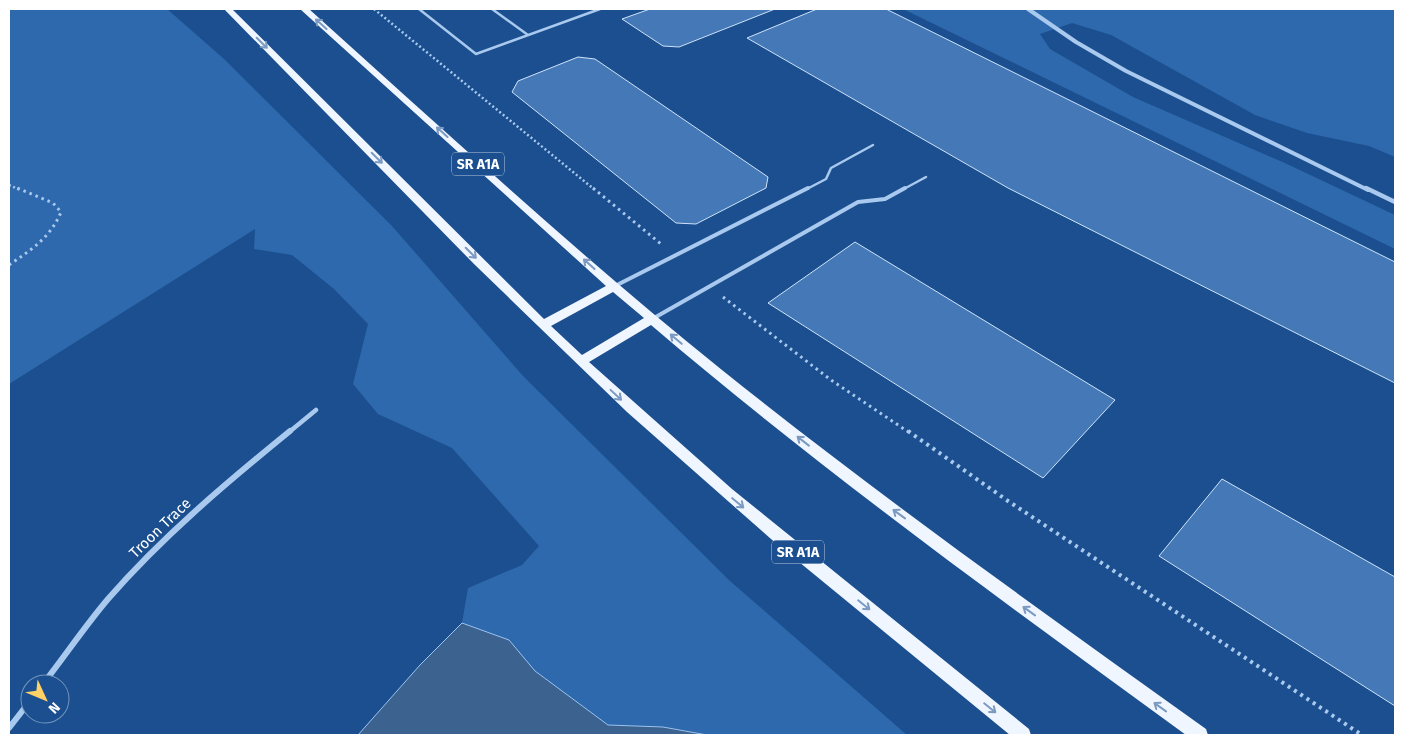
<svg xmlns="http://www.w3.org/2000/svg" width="1404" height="744" font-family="'Fira Sans',sans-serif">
<rect width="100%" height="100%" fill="#1b4f8f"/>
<path fill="#2e69ad" d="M 9,9 L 167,9 L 223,58 L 392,226 L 523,376 L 730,581 L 907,735 L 707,735 L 663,727 L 608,725 L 535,671 L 509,640 L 462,623 L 468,588 L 522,565 L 539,546 L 452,448 L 378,414 L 353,384 L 368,324 L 334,289 L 292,255 L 254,249 L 255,229 L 9,384 Z
M 903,9 L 1395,9 L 1395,157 L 1369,146 L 1307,133 L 1255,115 L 1111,35 L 1072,23 L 1040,34 L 1050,49 L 1133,97 L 1287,164 L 1395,215 L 1395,249 Z"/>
<path fill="#3c6290" stroke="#9cc4f0" d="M 462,623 L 509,640 L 535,671 L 608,725 L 663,727 L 707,735 L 358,735 L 420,665 Z"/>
<path fill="#4478b7" stroke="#cfe3fa" d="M 650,9 L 775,9 L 679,47 L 663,46 L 622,19 Z
M 817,9 L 886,9 L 1395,262 L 1395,383 L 1008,188 L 747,38 Z
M 578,57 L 595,59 L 768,177 L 766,188 L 696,224 L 676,223 L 512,92 L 518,81 Z
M 855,242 L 1115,400 L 1043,478 L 768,303 Z
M 1222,479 L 1395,577 L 1395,706 L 1159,556 Z"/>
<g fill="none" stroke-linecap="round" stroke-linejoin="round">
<path stroke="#a9c9ee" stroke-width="2.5" stroke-dasharray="2 2.5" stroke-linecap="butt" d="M 374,9 L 595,190
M 9,185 L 20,190"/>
<path stroke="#a9c9ee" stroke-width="3" stroke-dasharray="2.5 4" stroke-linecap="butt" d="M 593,188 L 661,244
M 9,265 C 31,250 51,237 61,212 L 53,203 L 17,188
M 723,297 L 831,380 L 910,433"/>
<path stroke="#a9c9ee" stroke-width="4" stroke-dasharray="3 4.5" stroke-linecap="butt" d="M 908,431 L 1008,501 L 1362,735"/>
<path stroke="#a9c9ee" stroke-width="2.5" d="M 419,9 L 476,54 L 600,9
M 492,9 L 528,35
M 805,190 L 826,179 L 831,168 L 873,145
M 902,190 L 926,177"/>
<path stroke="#a9c9ee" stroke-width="4" d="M 615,286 L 808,188
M 654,318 L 858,202 L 885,199 L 905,188"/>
<path stroke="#a9c9ee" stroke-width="4" d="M 1028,9 L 1076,42 L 1126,71 L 1368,190"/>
<path stroke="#a9c9ee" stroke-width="4.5" d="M 1366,188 L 1395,202
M 288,433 L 316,410"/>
<path stroke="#a9c9ee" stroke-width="6" d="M 43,684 C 65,656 85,626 108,599 C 162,537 226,483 290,431
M 9,728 L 30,701"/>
<path fill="#f0f6ff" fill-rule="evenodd" d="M 224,9 L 232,9 L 544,319 L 606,286 L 300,9 L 309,9 C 445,131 580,256 722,370 C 879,496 1043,612 1206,729 L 1208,735 L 1186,735 C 1005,603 822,471 651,325 L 589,362 L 732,489 L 1029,729 L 1031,735 L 1010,735 L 771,539 L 627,412 L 474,264 ZM 613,292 L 644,318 L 582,355 L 551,326 Z"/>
</g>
<defs><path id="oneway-shaft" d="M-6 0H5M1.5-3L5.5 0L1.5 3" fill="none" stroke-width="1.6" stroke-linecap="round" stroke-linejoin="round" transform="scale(1.25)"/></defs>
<g stroke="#7b9ac1">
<use href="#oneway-shaft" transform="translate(321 24) rotate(-138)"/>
<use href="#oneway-shaft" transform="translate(262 43) rotate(45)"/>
<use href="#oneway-shaft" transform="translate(442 132) rotate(-138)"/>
<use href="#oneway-shaft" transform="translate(377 158) rotate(45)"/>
<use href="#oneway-shaft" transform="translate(471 253) rotate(45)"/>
<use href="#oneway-shaft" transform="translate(589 264) rotate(-138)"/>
<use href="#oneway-shaft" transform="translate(676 339) rotate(-140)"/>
<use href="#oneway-shaft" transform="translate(616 395) rotate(43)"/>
<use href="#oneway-shaft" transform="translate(803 441) rotate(-142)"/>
<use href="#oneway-shaft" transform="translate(738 503) rotate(40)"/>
<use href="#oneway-shaft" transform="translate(899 514) rotate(-144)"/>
<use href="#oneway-shaft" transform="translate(864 605) rotate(39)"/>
<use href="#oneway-shaft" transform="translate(1029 611) rotate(-144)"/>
<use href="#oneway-shaft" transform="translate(1160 707) rotate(-144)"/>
<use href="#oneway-shaft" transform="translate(990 708) rotate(39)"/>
</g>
<g text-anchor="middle" stroke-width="4" stroke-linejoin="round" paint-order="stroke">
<g fill="#1b4f8f" stroke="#bbcadd" stroke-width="1">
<rect x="452" y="152.5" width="52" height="23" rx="4"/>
<rect x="772" y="540.5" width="52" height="23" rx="4"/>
</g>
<g font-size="14" font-weight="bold" fill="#fff">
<text x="478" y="169">SR A1A</text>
<text x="798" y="557">SR A1A</text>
</g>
<g font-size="15" fill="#fff" stroke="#1b4f8f">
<text transform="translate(160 528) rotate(-44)" y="5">Troon Trace</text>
</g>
</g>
<rect width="1404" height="744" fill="none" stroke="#ffffff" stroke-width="20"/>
<g transform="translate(45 699) rotate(134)"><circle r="24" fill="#1b4f8f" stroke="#7695bc"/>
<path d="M0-4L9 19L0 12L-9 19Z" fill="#ffd166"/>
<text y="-8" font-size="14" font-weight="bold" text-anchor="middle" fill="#ffffff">N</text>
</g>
</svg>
